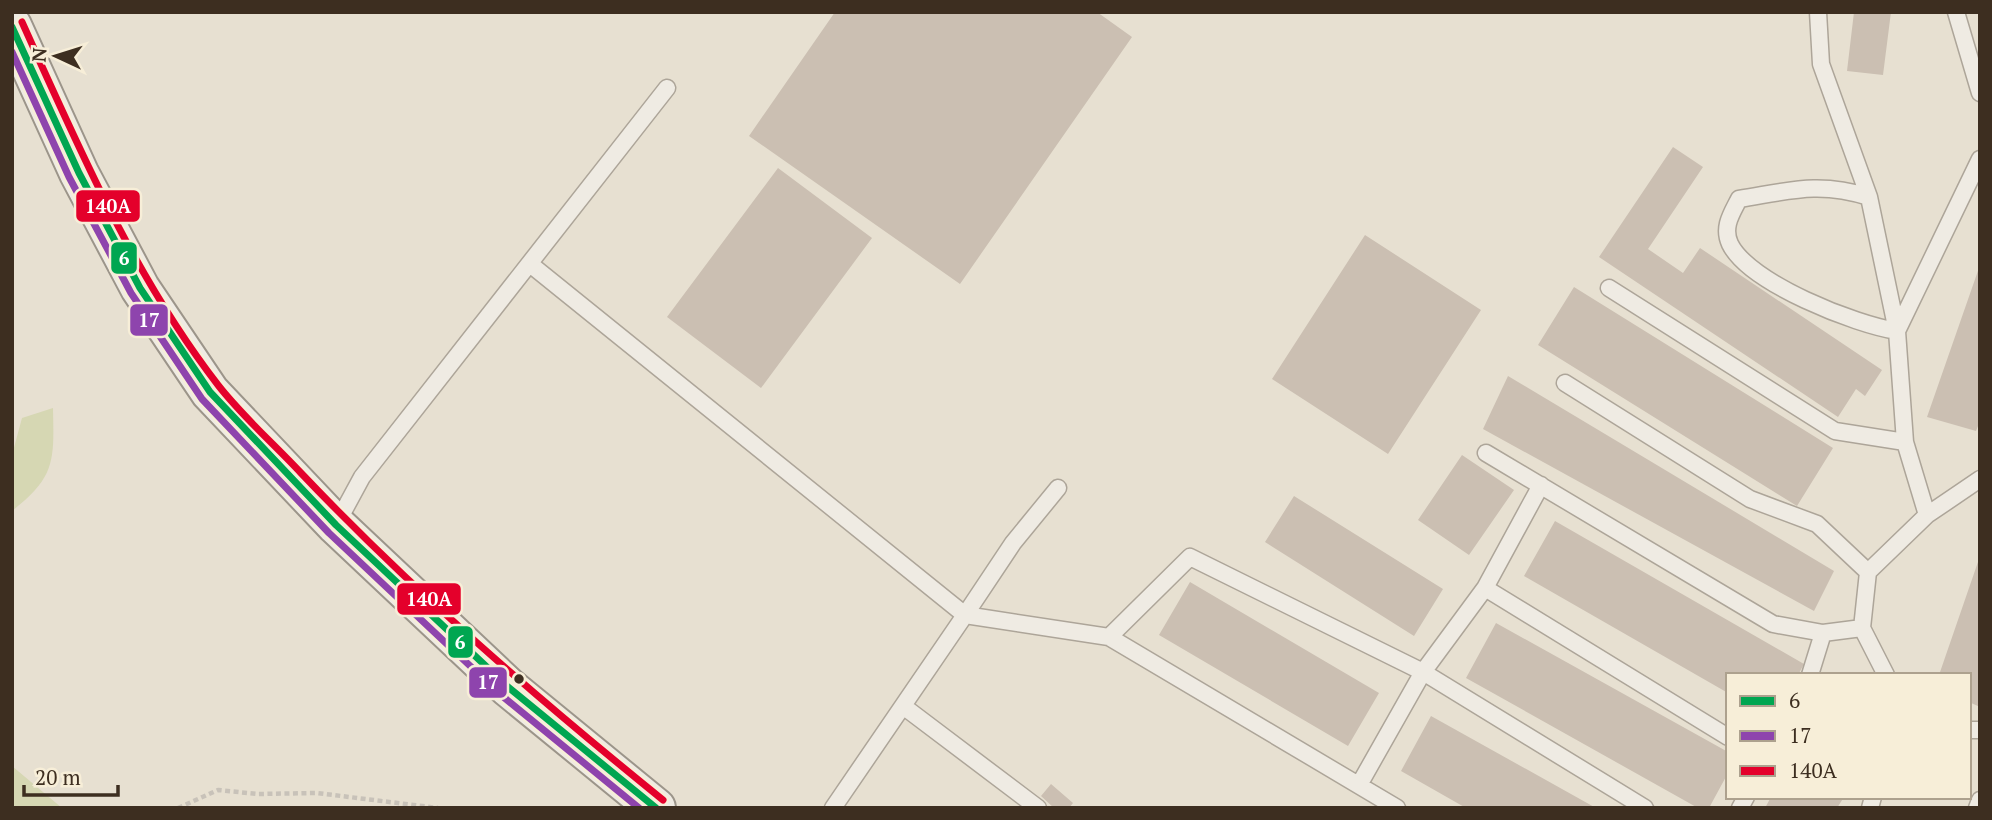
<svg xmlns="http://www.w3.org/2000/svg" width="1992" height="820" font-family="'PT Serif',serif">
<rect width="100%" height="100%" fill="#e7e0d1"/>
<path fill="#d6d7b3" d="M 53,408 C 54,460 56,477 12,511 L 12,455 L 22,418 Z
M 12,766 L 62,808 L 12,808 Z"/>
<path fill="#cbbfb2" d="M 835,12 L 1097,12 L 1132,37 L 960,284 L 749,136 Z
M 1854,12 L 1891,12 L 1883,75 L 1847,71 Z
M 1673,147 L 1703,167 L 1648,249 L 1683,273 L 1700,248 L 1882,370 L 1865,396 L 1856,389 L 1838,417 L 1599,257 Z
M 778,168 L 872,238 L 761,388 L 667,317 Z
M 1365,235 L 1481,310 L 1388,454 L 1272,379 Z
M 1980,265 L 1980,421 L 1976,431 L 1927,417 Z
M 1574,287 L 1833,448 L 1797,506 L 1538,345 Z
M 1508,376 L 1834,571 L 1814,611 L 1483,429 Z
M 1462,455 L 1514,490 L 1469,555 L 1418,520 Z
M 1294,496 L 1443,589 L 1414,636 L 1265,542 Z
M 1555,521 L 1804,664 L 1798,675 L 1728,675 L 1728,693 L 1524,576 Z
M 1979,559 L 1980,559 L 1980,707 L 1969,702 L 1969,675 L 1939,675 Z
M 1190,582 L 1379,693 L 1348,746 L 1159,635 Z
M 1496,623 L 1728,752 L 1728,773 L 1709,808 L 1698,808 L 1466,678 Z
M 1431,716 L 1596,808 L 1466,808 L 1401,771 Z
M 1051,784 L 1073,803 L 1069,808 L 1054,808 L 1041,796 Z
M 1771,797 L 1844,797 L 1837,808 L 1765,808 Z"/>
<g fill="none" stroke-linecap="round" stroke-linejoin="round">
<defs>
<path id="lane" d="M 1818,12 L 1821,64 L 1869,197 L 1897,331 C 1856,325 1749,283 1730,244 C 1722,227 1732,213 1739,199 C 1789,191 1819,181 1869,197
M 1956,12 L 1980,93
M 530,264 L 965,615 L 833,808
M 1609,288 L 1835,431 L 1905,442
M 1565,383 L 1750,499 L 1817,524 L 1868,572
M 1486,453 L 1773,624 L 1823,633 L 1862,628
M 1058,488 L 1013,543 L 965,615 L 1109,637 L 1397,808
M 1927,515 L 1905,442 L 1897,331 L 1980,159
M 336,525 L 362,477 L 667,88
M 1485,588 L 1728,737
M 1109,637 L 1190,557 L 1423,672 L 1645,808
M 1810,675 L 1823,633
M 1886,675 L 1862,628 L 1868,572 L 1927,515 L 1980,479
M 903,706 L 1038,808
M 1969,730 L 1980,730
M 1359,785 L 1423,672 L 1485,588 L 1541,485
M 1740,808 L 1746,797
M 1870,808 L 1873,797
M 1977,808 L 1980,800"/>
<path id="secondary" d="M 12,26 L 79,173 L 140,288 L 210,392 L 336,525 L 508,687 L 656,808"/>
</defs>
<use href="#lane" stroke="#ada599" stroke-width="19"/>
<use href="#secondary" stroke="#9c958a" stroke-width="42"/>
<path stroke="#c8c2b9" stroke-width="4.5" stroke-dasharray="5 3.5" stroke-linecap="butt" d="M 178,808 L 218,790 L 258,794 L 317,793 L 438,808"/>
<use href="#lane" stroke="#efebe3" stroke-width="16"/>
<use href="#secondary" stroke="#efebe3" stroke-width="38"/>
<defs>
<path id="bus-1" d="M 12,27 L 79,173 L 140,288 L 210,392 L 336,525 L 508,687 L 656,808"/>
<path id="bus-2" d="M 12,52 L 69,177 L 131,293 L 202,399 L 329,533 L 501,695 L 639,808"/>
<path id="bus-3" d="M 22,22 C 78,146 133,275 218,385 C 242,416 274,444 301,473 C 414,592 536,697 663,800"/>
</defs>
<use href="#bus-1" stroke="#f7eed8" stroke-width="12"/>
<use href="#bus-2" stroke="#f7eed8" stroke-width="12"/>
<use href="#bus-3" stroke="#f7eed8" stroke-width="12"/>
<use href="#bus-1" stroke="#00a651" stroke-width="7"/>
<use href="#bus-2" stroke="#8e44ad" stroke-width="7"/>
<use href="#bus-3" stroke="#e4002b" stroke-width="7"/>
</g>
<circle fill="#3d2e20" stroke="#f7eed8" stroke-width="2.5" cx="519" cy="679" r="6"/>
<g stroke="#f7eed8" stroke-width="2.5">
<rect x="75" y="189" width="66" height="34" rx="7" fill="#e4002b"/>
<rect x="110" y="241" width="28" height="34" rx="7" fill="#00a651"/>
<rect x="129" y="303" width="40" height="34" rx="7" fill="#8e44ad"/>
<rect x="396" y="582" width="66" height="34" rx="7" fill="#e4002b"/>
<rect x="447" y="625" width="27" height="34" rx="7" fill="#00a651"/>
<rect x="468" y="666" width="40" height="33" rx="7" fill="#8e44ad"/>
</g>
<g font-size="19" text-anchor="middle" font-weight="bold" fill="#fff">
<text x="108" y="213">140А</text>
<text x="124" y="265">6</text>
<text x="149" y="327">17</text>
<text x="429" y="606">140А</text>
<text x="460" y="649">6</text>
<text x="488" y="689">17</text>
</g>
<rect width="1992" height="820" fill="none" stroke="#3d2e20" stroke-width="28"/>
<rect x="1726" y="673" width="245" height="126" fill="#f7eed8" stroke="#ada18e" stroke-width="2"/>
<rect x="1740" y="696" width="35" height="10" fill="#00a651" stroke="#ada18e" stroke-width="2"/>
<text x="1789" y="708" font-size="21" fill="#3d2e20">6</text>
<rect x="1740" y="731" width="35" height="10" fill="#8e44ad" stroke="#ada18e" stroke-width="2"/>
<text x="1789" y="743" font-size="21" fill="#3d2e20">17</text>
<rect x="1740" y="766" width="35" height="10" fill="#e4002b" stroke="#ada18e" stroke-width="2"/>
<text x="1789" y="778" font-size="21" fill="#3d2e20">140А</text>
<g transform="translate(56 56) rotate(274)" stroke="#f7eed8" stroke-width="5" paint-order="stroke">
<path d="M0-5L12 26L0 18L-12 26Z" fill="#3d2e20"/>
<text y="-10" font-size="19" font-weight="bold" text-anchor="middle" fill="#3d2e20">N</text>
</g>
<path d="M24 785v10h94v-10" fill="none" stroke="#3d2e20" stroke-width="3.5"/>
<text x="35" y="785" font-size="21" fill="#3d2e20" stroke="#f7eed8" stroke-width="5" paint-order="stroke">20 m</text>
</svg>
